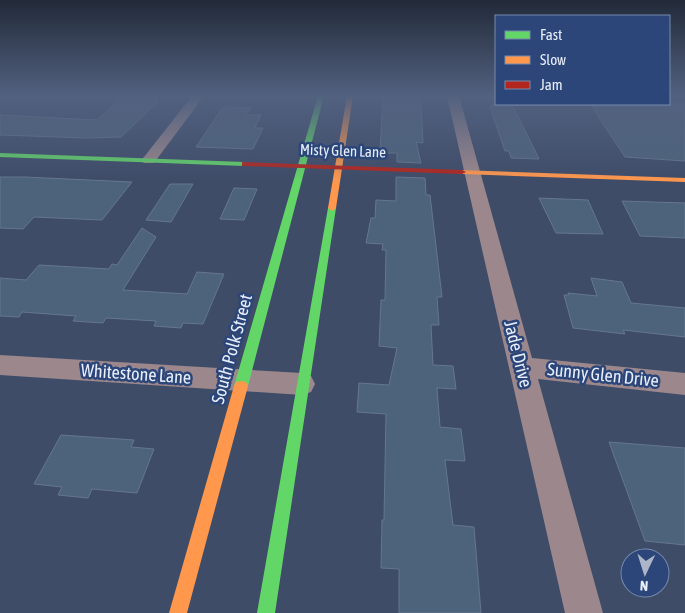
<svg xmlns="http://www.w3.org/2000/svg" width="685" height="613" font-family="'Asap Condensed',sans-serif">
<rect width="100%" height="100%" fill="#3e4c68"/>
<path fill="#4d637b" stroke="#65778d" d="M 123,96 L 159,98 L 155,102 L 158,102 L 121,137 L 87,138 L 0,135 L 0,115 L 97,120 Z
M 383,96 L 418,96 L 418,101 L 421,101 L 423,143 L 416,142 L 421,163 L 397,162 L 397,153 L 380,153 Z
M 491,104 L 512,104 L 539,159 L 511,158 L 509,151 L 505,151 L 490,107 L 492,107 Z
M 590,104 L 685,104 L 685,161 L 625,157 Z
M 223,107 L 250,108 L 246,115 L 261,115 L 255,128 L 263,128 L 253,149 L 196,147 Z
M 0,177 L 25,177 L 132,182 L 102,220 L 34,217 L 23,229 L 0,228 Z
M 396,177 L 425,178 L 426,195 L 430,195 L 442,297 L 437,297 L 439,325 L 431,325 L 433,365 L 453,366 L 456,389 L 437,388 L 440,427 L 461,429 L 465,461 L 445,460 L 453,525 L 474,527 L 481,613 L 399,613 L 399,569 L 381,568 L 382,520 L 384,520 L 386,414 L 357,412 L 359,383 L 389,385 L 397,348 L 379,346 L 381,300 L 385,300 L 386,250 L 382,250 L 383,244 L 366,243 L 371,218 L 375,218 L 376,200 L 396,201 Z
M 170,184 L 193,184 L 171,222 L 146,220 Z
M 234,188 L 257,189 L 244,220 L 220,219 Z
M 539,198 L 588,200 L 603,234 L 556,233 Z
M 622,201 L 685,203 L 685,238 L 640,236 Z
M 142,228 L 156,237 L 123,290 L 187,294 L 197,272 L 224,274 L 203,324 L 183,323 L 181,328 L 154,326 L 156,321 L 106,318 L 103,323 L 73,321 L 76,316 L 22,312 L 19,317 L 0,316 L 0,278 L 26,280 L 39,265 L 109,269 L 112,264 L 117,265 Z
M 591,278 L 622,282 L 631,303 L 685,308 L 685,337 L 623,330 L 625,334 L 573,328 L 564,295 L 569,295 L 568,293 L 597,296 Z
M 61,435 L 134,440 L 131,447 L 154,449 L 137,493 L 92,489 L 88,498 L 58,495 L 62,487 L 34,484 Z
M 609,442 L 685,448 L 685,545 L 645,541 Z"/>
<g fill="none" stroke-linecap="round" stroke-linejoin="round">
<path fill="#9c888c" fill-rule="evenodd" d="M 192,96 L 204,96 L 154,163 L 144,163 L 141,160 L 144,157 Z
M 447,96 L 459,96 L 532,358 L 685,373 L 685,395 L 538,379 L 603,613 L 565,613 Z
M 0,355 L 302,373 L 311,376 L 315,384 L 311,392 L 302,395 L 0,375 Z"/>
<path fill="#63d668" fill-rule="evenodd" d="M 318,96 L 324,96 L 248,386 L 246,390 L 241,391 L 236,390 L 234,386 Z
M 0,153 L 245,162 L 249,164 L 245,166 L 0,157 Z
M 332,205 L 336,208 L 275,613 L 257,613 L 328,208 Z"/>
<path fill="#ff974d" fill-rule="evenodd" d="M 347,96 L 353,96 L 336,208 L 332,211 L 328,208 Z
M 459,170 L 685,178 L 685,182 L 462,174 L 459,174 Z
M 241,381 L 246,382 L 248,386 L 187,613 L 169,613 L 234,386 L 236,382 Z"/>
<path fill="#b3261e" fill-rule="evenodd" d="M 242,162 L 462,170 L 466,172 L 462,174 L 245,166 L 242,166 Z"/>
</g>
<linearGradient id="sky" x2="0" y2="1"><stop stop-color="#222a39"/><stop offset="0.53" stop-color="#526180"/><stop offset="1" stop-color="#526180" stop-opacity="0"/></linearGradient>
<rect width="685" height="181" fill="url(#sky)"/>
<g text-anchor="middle" stroke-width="5" stroke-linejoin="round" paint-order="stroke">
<g font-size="15" fill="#e8effb" stroke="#2c4679">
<text transform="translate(343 151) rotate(2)" y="5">Misty Glen Lane</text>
</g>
<g font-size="18" fill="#e8effb" stroke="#2c4679">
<text transform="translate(232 349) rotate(-75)" y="6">South Polk Street</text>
<text transform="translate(518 354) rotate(76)" y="6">Jade Drive</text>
<text transform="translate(136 374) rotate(4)" y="6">Whitestone Lane</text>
<text transform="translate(603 375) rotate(6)" y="6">Sunny Glen Drive</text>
</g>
</g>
<rect x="495" y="15" width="175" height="90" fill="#2c4679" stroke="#778aad"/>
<rect x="505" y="31" width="25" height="8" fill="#63d668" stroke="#778aad"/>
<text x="540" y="40" font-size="15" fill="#e8effb">Fast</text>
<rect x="505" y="56" width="25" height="8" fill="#ff974d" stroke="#778aad"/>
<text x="540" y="65" font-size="15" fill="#e8effb">Slow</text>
<rect x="505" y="81" width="25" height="8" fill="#b3261e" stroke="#778aad"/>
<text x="540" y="90" font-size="15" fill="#e8effb">Jam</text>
<g transform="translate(645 573) rotate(184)"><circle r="24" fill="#2c4679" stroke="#778aad"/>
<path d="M0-4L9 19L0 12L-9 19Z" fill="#acb6c8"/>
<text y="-8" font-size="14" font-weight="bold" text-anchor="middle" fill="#e8effb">N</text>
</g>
</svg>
